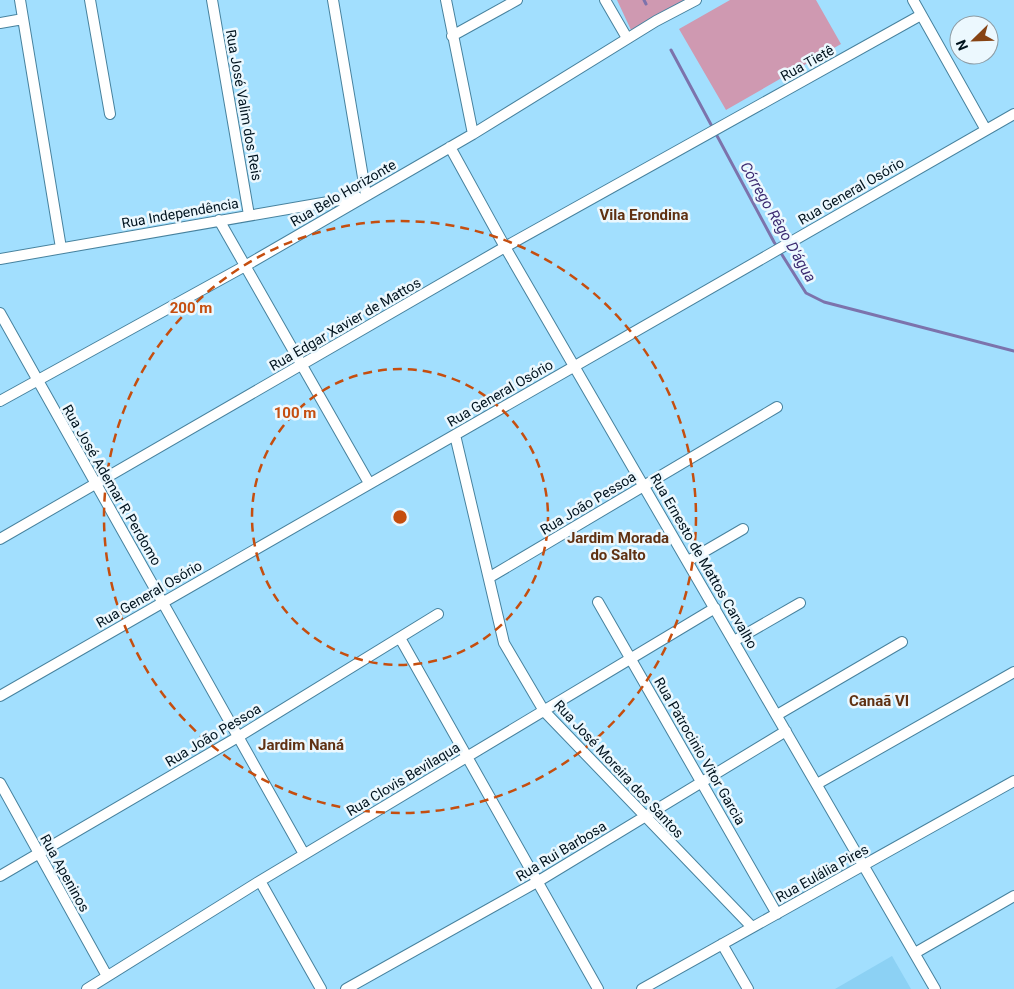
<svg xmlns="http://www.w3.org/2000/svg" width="1014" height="989" font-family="Roboto,sans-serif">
<rect width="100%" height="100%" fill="#a2dffe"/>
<path fill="#8cd1f4" d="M 892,956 L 911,989 L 835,989 Z"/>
<path fill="#cf99b1" d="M 617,0 L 691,0 L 631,30 Z
M 730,0 L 816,0 L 841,44 L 726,110 L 679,29 Z"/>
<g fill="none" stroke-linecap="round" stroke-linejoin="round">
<path stroke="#7c73ac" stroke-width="3" d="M 644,0 L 646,4
M 671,50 L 774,242 L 806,293 L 824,302 L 1014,351"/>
<defs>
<path id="minor" d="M 20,0 L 61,248
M 90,0 L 110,114
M 212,0 L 249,215
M 333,0 L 366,195
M 446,0 L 473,134
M 605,0 L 627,38
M 913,0 L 986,130
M 0,23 L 23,19
M 452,36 L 517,0
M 450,147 L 505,247 L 935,989
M 219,220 L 369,483
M 0,259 L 357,197
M 0,313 L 304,854
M 0,401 L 245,266 L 473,134 L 656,21 L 696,0
M 455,435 L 504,643 L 544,711 L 752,927
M 0,539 L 505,247 L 921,15
M 688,561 L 743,529
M 490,577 L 777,407
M 598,602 L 777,914
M 400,638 L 598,989
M 734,641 L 800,603
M 0,696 L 1014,114
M 777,715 L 902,642
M 0,783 L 107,976
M 817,784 L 1014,672
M 0,876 L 238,737 L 438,614
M 260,881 L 321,989
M 722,944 L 748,989
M 915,953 L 1014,896
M 87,989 L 260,881 L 715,608
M 346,989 L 537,882 L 786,731
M 642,989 L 1014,781"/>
</defs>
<use href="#minor" stroke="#47829e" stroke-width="12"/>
<use href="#minor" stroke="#fff" stroke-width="10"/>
</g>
<g fill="none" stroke="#c54e0f" stroke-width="2.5" stroke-dasharray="9 6">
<circle cx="400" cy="517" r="148"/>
<circle cx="400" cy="517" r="296"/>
</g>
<g text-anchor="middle" stroke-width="5" stroke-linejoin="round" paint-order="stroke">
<g font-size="14" fill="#00131e" stroke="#ecf8fe">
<text transform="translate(807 63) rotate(-29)" y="5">Rua Tietê</text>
<text transform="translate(244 105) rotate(80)" y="5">Rua José Valim dos Reis</text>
<text transform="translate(851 191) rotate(-30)" y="5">Rua General Osório</text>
<text transform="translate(343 193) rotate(-30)" y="5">Rua Belo Horizonte</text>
<text transform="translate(180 213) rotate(-10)" y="5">Rua Independência</text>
<text transform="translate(345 324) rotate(-30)" y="5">Rua Edgar Xavier de Mattos</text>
<text transform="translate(500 393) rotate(-30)" y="5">Rua General Osório</text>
<text transform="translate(112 485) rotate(60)" y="5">Rua José Ademar R Perdomo</text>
<text transform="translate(588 503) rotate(-31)" y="5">Rua João Pessoa</text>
<text transform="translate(704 561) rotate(60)" y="5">Rua Ernesto de Mattos Carvalho</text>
<text transform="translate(149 594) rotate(-30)" y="5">Rua General Osório</text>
<text transform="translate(213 735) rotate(-31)" y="5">Rua João Pessoa</text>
<text transform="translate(700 751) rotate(60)" y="5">Rua Patrocinio Vitor Garcia</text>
<text transform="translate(619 769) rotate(47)" y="5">Rua José Moreira dos Santos</text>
<text transform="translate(403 779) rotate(-31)" y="5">Rua Clovis Bevilaqua</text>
<text transform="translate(561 851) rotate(-31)" y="5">Rua Rui Barbosa</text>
<text transform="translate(65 873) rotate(61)" y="5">Rua Apeninos</text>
<text transform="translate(822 873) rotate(-29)" y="5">Rua Eulália Pires</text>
</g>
<g font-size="15" font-weight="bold" fill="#603112" stroke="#ecf8fe">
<text x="644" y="220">Vila Erondina</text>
<text x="618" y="543">Jardim Morada<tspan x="618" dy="17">do Salto</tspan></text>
<text x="879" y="706">Canaã VI</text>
<text x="301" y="750">Jardim Naná</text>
</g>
<g font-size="15" font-style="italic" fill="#3c2a71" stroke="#ecf8fe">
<text transform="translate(778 222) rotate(60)" y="5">Córrego Rêgo D'água</text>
</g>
</g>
<circle cx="400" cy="517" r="8" fill="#c54e0f" stroke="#ecf8fe" stroke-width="2.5"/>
<g font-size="15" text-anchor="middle" font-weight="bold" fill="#c54e0f" stroke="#ecf8fe" stroke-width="5" stroke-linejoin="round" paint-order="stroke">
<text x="191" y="313">200 m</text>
<text x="295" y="418">100 m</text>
</g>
<g transform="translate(974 40) rotate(247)"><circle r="24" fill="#ecf8fe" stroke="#8e9ca4"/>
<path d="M0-4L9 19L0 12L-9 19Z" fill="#864314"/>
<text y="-8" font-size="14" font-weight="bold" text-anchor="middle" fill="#00131e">N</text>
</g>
</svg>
